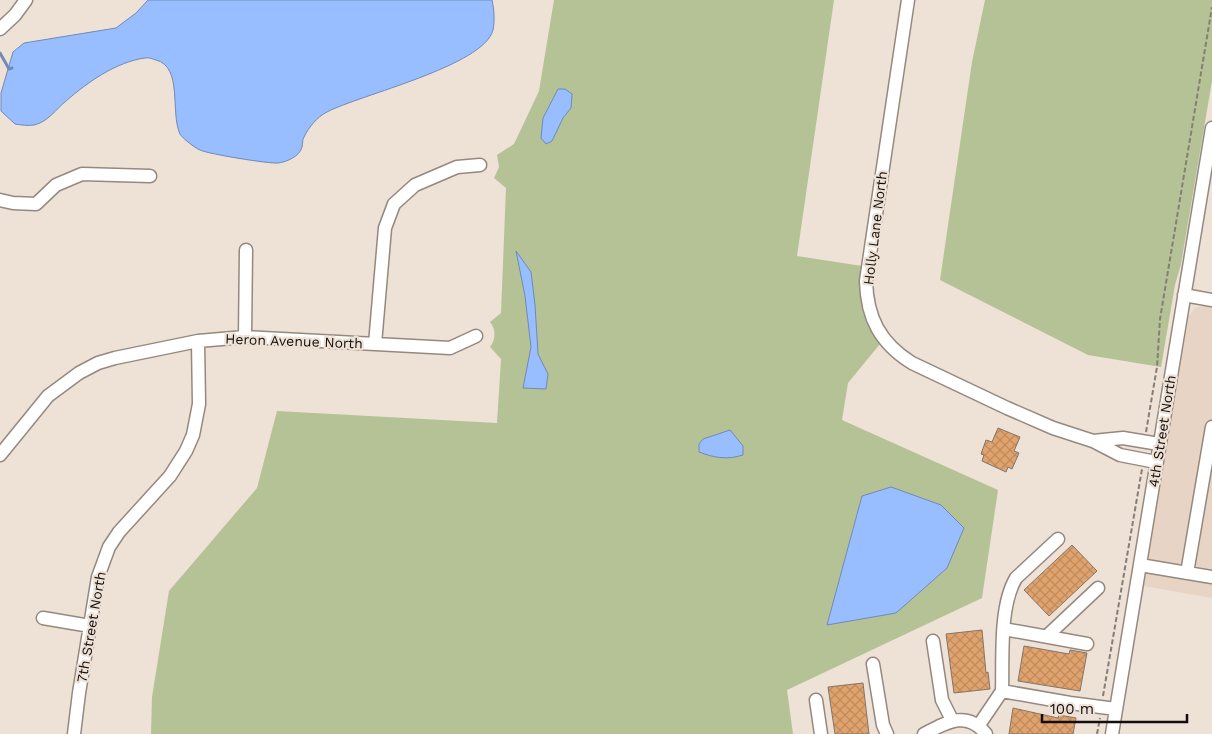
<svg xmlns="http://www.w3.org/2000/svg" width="1212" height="734" font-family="'Work Sans',sans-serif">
<defs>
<pattern id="building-cross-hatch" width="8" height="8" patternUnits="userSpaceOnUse" patternTransform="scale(1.25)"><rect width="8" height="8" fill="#e0a36d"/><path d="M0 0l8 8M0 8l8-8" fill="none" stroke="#bf8b5d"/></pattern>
</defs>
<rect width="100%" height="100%" fill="#eee1d6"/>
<path fill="#e7d4c4" d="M 1203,306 L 1212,308 L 1212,598 L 1144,586 L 1189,316 L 1195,308 Z"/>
<path fill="#b5c296" d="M 554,0 L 834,0 L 797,256 L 862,266 C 859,298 863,317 880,344 L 848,383 L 842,420 L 998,490 L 982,598 L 787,690 L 793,734 L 151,734 L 152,697 L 169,591 L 257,488 L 277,411 L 497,423 L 501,359 L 490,347 C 496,339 496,329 490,322 L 501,313 L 506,188 L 494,178 L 499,167 L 497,155 L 514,144 L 539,91 Z
M 985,0 L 1212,0 L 1212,81 L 1181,264 L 1175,285 L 1161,367 L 1088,355 L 940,280 L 972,62 Z"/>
<path fill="#98beff" stroke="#7089b6" d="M 148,0 L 492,0 C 494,9 495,20 493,30 C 484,66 359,95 327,112 C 317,117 309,127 304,137 C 302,140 303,144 302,147 C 300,156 287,162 278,163 C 270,164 208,154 200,150 C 195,148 182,138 180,134 C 170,112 183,67 156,60 C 152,59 149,57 145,58 C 116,62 88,82 66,101 C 56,109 48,122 34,125 C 28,126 21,125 15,124 L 1,111 L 1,93 L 13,52 L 24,43 L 116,28 L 136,13 Z
M 558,89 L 565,89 L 572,94 L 571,108 L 563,118 L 552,141 L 546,144 L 541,138 L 543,118 Z
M 516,251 L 531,272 L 535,305 L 538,354 L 548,374 L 546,389 L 523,388 L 531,347 L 525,296 Z
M 730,430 L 743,446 L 743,455 C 727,460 715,458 699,452 L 699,444 L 703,439 Z
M 891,487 L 941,505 L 964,528 L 947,568 L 896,613 L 827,625 L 862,496 Z"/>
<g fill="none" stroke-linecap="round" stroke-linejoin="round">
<path stroke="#7089b6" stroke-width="3" d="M 0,53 L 9,69 L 12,68"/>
</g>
<path fill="url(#building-cross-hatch)" stroke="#81756c" d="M 998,428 L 1020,437 L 1014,451 L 1019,453 L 1012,469 L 1008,467 L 1006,472 L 982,461 L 984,455 L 981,454 L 986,440 L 992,442 Z
M 1072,545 L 1097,571 L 1049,616 L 1024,590 Z
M 982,630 L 986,673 L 988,672 L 990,689 L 954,693 L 946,634 Z
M 1024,646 L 1069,654 L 1070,650 L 1087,653 L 1080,691 L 1018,681 Z
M 863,683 L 869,734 L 835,734 L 828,687 Z
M 1013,708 L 1058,718 L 1059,715 L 1076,718 L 1073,734 L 1009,734 Z"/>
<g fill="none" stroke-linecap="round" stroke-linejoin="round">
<defs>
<path id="minor" d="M 908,0 L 866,281 C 867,318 880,343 912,363 L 1007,408 L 1053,428 L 1093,441 L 1120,455 L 1156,462
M 0,29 L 15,15 L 26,0
M 0,200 L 13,203 L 36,204 L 56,185 L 82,174 L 150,176
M 1184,295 L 1212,300
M 245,337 L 246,250
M 375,344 L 385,228 L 394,204 L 415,185 L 457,167 L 480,165
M 1093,441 L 1123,438 L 1159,444
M 0,455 L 48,396 L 79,373 L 98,363 L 115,358 L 198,341 L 245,337 L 450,348 L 476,336
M 1140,565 L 1212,577
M 1187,573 L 1212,427
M 43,618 L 90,626
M 1004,629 L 1087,644
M 1047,636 L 1098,588
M 933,641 L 942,700 L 952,720
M 873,664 L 883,725 L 887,734
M 1002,691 C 1003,659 999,606 1016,578 L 1058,539
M 816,700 L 821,734
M 979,725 L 1002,691 L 1070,703 L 1116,709
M 74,734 L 79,693 L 98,577 L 109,547 L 119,532 L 170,476 L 186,451 L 193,435 L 199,404 L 198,341
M 924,734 C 947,722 967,710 986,734
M 1112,734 L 1212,128"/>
</defs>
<use href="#minor" stroke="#95897f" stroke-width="15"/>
<path stroke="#867d76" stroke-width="2" stroke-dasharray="5 2.5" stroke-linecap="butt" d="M 1146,432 L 1157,367 L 1160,319 L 1212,7
M 1103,696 L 1142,469
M 1097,734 L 1100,718"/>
<use href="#minor" stroke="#fff" stroke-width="12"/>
</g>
<g text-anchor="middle" stroke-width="4.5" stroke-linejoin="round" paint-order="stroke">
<g font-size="14" fill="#130e0b" stroke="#eee1d6">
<text transform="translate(875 228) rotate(-83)" y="5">Holly Lane North</text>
<text transform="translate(294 341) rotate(2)" y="5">Heron Avenue North</text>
<text transform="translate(1162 431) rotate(-81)" y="5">4th Street North</text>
<text transform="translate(91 627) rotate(-80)" y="5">7th Street North</text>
</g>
</g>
<path d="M1042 714v8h145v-8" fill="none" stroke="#130e0b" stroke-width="2.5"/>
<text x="1050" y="714" font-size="15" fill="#130e0b" stroke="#eee1d6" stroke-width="4" paint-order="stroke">100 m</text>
</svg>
